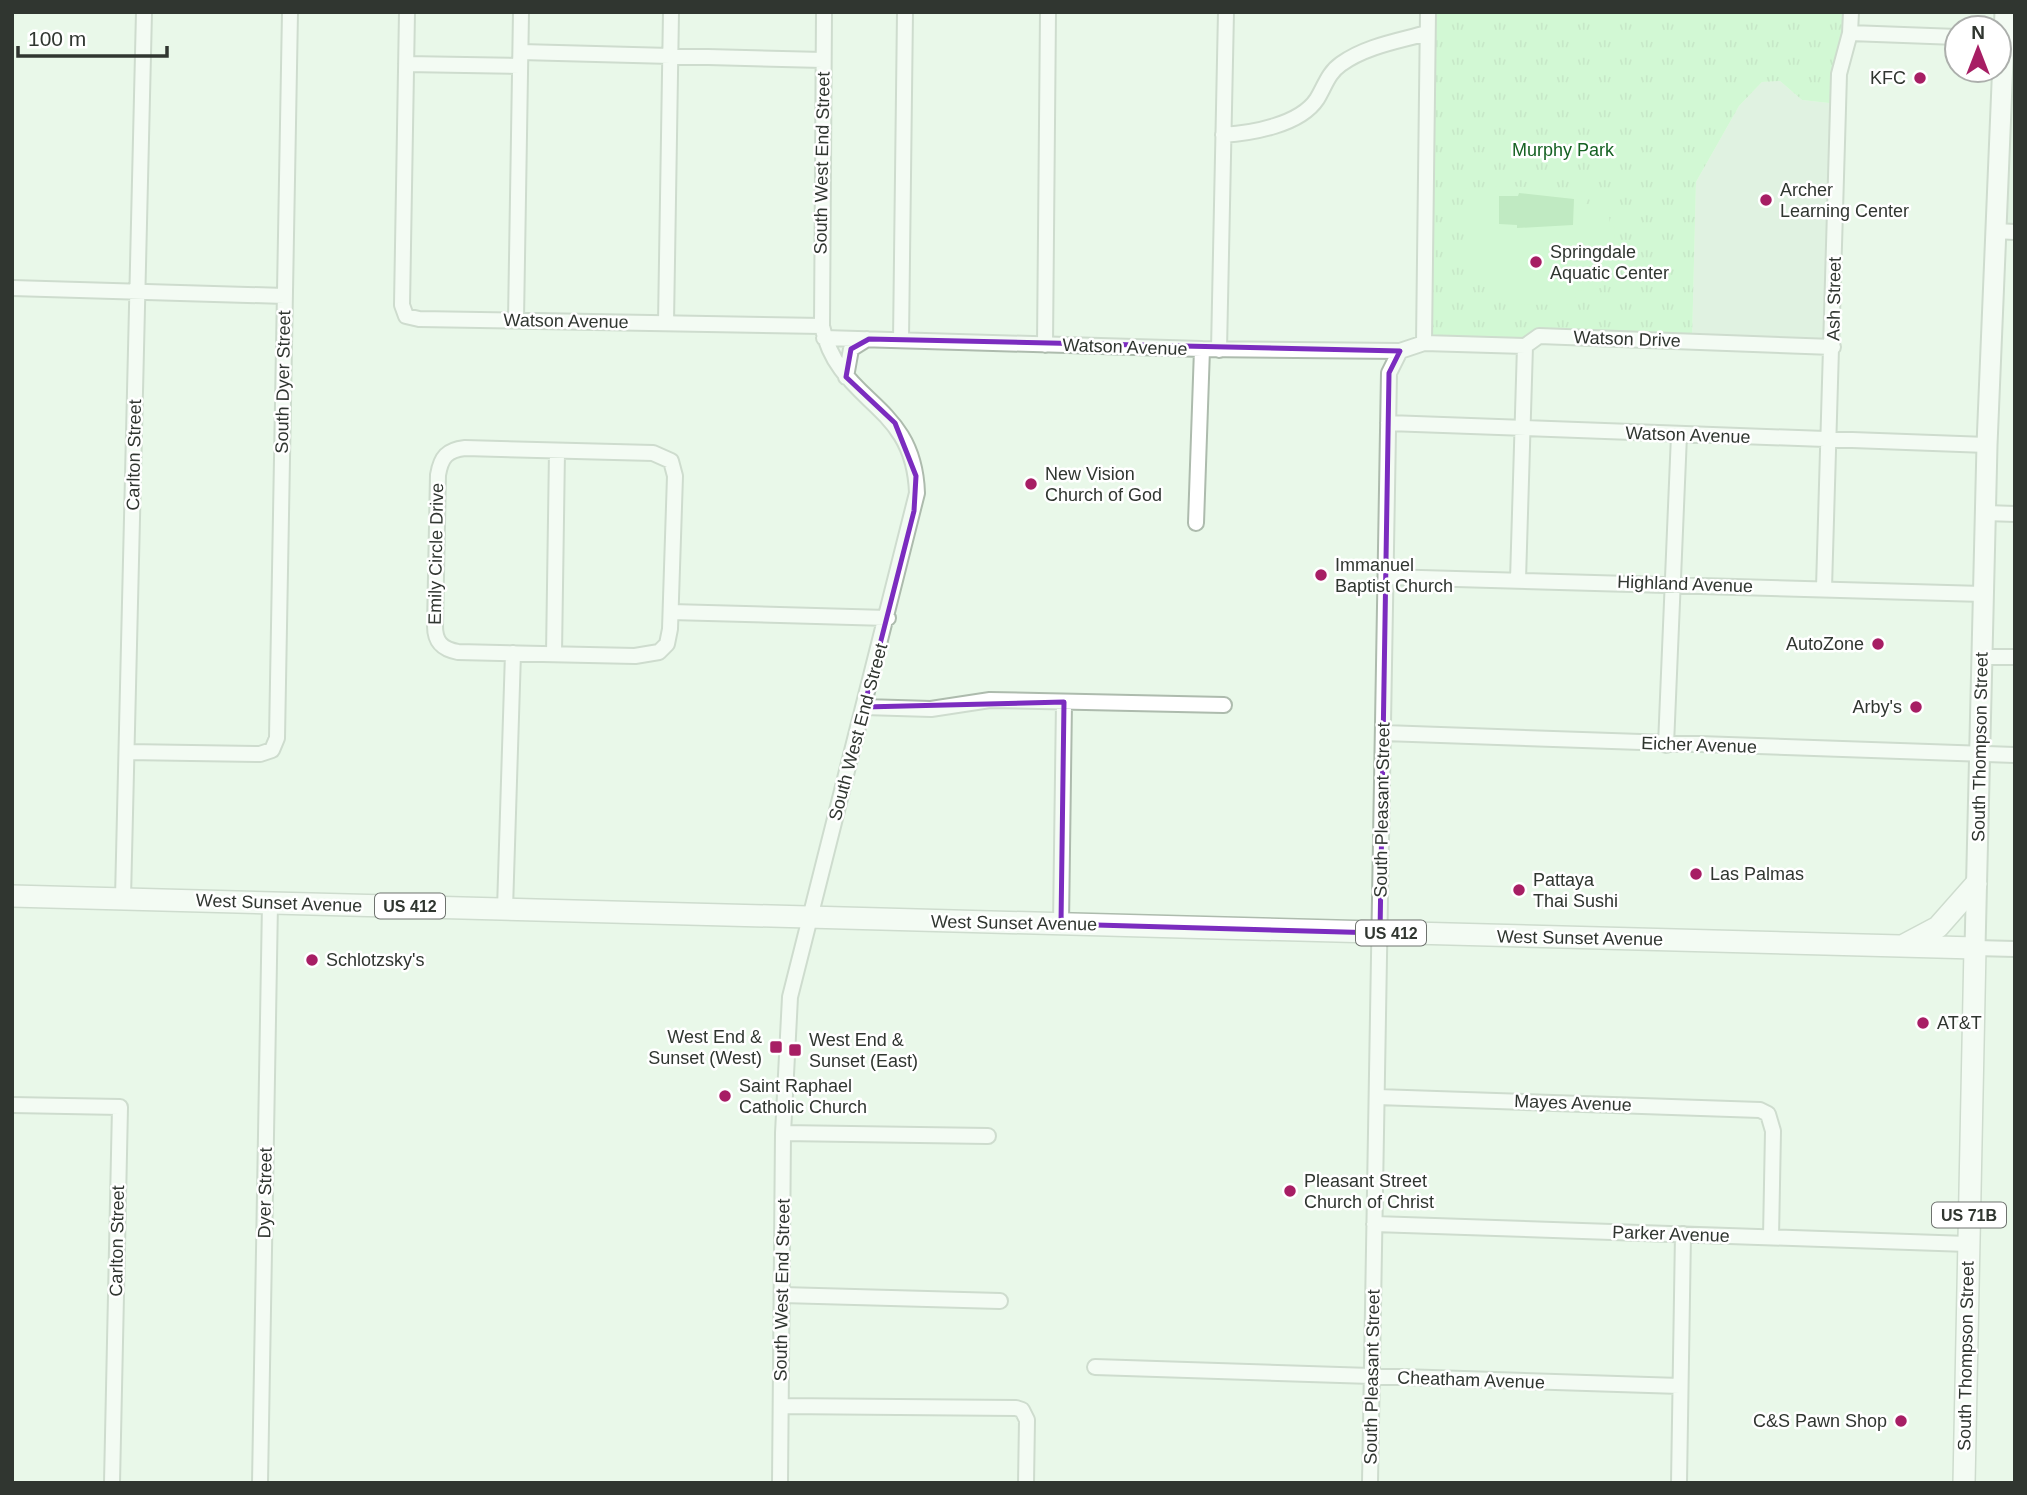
<svg xmlns="http://www.w3.org/2000/svg" width="2027" height="1495" font-family="Arial,sans-serif">
<defs>
<pattern id="grass-tufts" width="24" height="20" patternUnits="userSpaceOnUse" patternTransform="scale(1.75)"><rect width="24" height="20" fill="#b7f9ba"/><path d="M3 7l-1-3M5 7V3M7 7l1-3M15 17l-1-3M17 17v-4M19 17l1-3" fill="none" stroke="#9ed6a0"/></pattern>
</defs>
<rect width="100%" height="100%" fill="#e9f8e9"/>
<path fill="#d6ead7" d="M 2005,12 L 2015,12 L 2015,232 L 1995,231 Z
M 1780,81 L 1802,100 L 1838,104 L 1833,347 L 1692,342 L 1696,182 L 1739,106 L 1762,82 Z"/>
<path fill="url(#grass-tufts)" d="M 1428,12 L 1851,12 L 1838,104 L 1802,100 L 1780,81 L 1762,82 L 1739,106 L 1696,182 L 1692,342 L 1539,336 L 1525,346 L 1424,343 Z"/>
<path fill="#b7f9ba" d="M 1510,186 L 1585,192 L 1585,204 L 1608,205 L 1610,226 L 1615,227 L 1614,245 L 1610,246 L 1601,288 L 1576,291 L 1574,304 L 1515,305 L 1494,295 L 1496,284 L 1465,278 L 1465,189 Z"/>
<path fill="#8fd993" d="M 1519,193 L 1574,199 L 1573,225 L 1517,228 L 1517,225 L 1499,224 L 1499,196 L 1518,196 Z"/>
<g fill="none" stroke-linecap="round" stroke-linejoin="round">
<defs>
<path id="minor" d="M 407,12 L 402,305 L 406,316 L 419,319 L 822,326
M 1850,33 L 1957,37
M 521,52 L 823,60
M 406,64 L 520,66
M 1223,135 C 1252,133 1300,125 1317,99 C 1325,86 1328,73 1341,64 C 1366,46 1399,41 1427,33
M 1995,231 L 2015,232
M 12,288 L 285,296
M 516,320 L 521,12
M 666,323 L 671,12
M 824,338 L 1202,349 L 1400,351 L 1424,343 L 1525,346 L 1539,336 L 1833,347
M 901,340 L 905,12
M 1424,343 L 1428,12
M 1045,345 L 1048,12
M 1219,350 L 1226,12
M 846,377 L 851,349 L 867,339
M 1388,423 L 1987,445
M 465,448 L 653,453 L 671,461 L 675,476 L 670,629 L 667,644 L 659,652 L 635,656 L 458,652 C 442,649 435,642 435,626 L 438,475 C 441,457 447,450 465,448 Z
M 1986,513 L 2015,514
M 1196,523 L 1202,349
M 1386,577 L 1983,594
M 1518,580 L 1525,346
M 1824,588 L 1839,74 L 1850,33 L 1851,12
M 671,612 L 888,618
M 554,654 L 557,451
M 1982,657 L 2015,657
M 864,707 L 931,709 L 990,700 L 1224,705
M 1384,733 L 2015,755
M 1666,745 L 1679,435
M 127,752 L 260,754 L 272,750 L 277,738 L 290,12
M 123,898 L 144,12
M 505,909 L 513,653
M 1061,924 L 1064,702
M 1975,948 L 2015,949
M 1377,1097 L 1760,1110 L 1768,1114 L 1773,1131 L 1771,1237
M 12,1105 L 120,1107 L 112,1483
M 783,1133 L 988,1136
M 1374,1224 L 1968,1244
M 782,1295 L 1000,1301
M 1095,1367 L 1680,1386
M 781,1406 L 1016,1408 L 1022,1410 L 1027,1420 L 1026,1483
M 260,1483 L 270,903
M 780,1483 L 783,1133 L 790,997 L 917,493 C 914,401 839,405 822,326 L 824,12
M 1370,1483 L 1389,373 L 1400,351
M 1679,1483 L 1683,1234"/>
<path id="major" d="M 1975,948 L 1987,445 L 2005,12"/>
<path id="highway" d="M 12,896 L 1975,948 L 1964,1483
M 1904,945 L 1938,927 L 1976,884"/>
</defs>
<use href="#minor" stroke="#adbbad" stroke-width="18"/>
<use href="#major" stroke="#adbbad" stroke-width="23"/>
<use href="#highway" stroke="#adbbad" stroke-width="24"/>
<use href="#minor" stroke="#fff" stroke-width="14"/>
<use href="#major" stroke="#fff" stroke-width="19"/>
<use href="#highway" stroke="#fff" stroke-width="21"/>
</g>
<path d="M0 0H2027V1495H0ZM 869,339 L 1400,351 L 1389,373 L 1380,933 L 1061,924 L 1064,702 L 864,707 L 914,511 L 916,476 L 895,423 L 846,377 L 851,349 Z" fill="#e9f8e9" fill-opacity=".55" fill-rule="evenodd"/>
<path fill="none" stroke="#7b2cbf" stroke-width="5" stroke-linejoin="round" d="M 869,339 L 1400,351 L 1389,373 L 1380,933 L 1061,924 L 1064,702 L 864,707 L 914,511 L 916,476 L 895,423 L 846,377 L 851,349 Z"/>
<g fill="#a71e64" stroke="#fff" stroke-width="2.5">
<circle cx="1920" cy="78" r="7"/>
<circle cx="1766" cy="200" r="7"/>
<circle cx="1536" cy="262" r="7"/>
<circle cx="1031" cy="484" r="7"/>
<circle cx="1321" cy="575" r="7"/>
<circle cx="1878" cy="644" r="7"/>
<circle cx="1916" cy="707" r="7"/>
<circle cx="1696" cy="874" r="7"/>
<circle cx="1519" cy="890" r="7"/>
<circle cx="312" cy="960" r="7"/>
<circle cx="1923" cy="1023" r="7"/>
<rect x="769" y="1040" width="14" height="14" rx="3.5"/>
<rect x="788" y="1043" width="14" height="14" rx="3.5"/>
<circle cx="725" cy="1096" r="7"/>
<circle cx="1290" cy="1191" r="7"/>
<circle cx="1901" cy="1421" r="7"/>
</g>
<g text-anchor="middle" stroke-width="5" stroke-linejoin="round" paint-order="stroke">
<g fill="#fff" stroke="#6e726e" stroke-width="2">
<rect x="375" y="893.5" width="70" height="25" rx="5"/>
<rect x="1356" y="920.5" width="70" height="25" rx="5"/>
<rect x="1932" y="1202.5" width="74" height="25" rx="5"/>
</g>
<g font-size="16" font-weight="bold" fill="#303630">
<text x="410" y="912">US 412</text>
<text x="1391" y="939">US 412</text>
<text x="1969" y="1221">US 71B</text>
</g>
<g font-size="18" fill="#303630" stroke="#fff" text-anchor="start">
<text x="1906" y="84" text-anchor="end">KFC</text>
<text x="1780" y="196">Archer<tspan x="1780" dy="21">Learning Center</tspan></text>
<text x="1550" y="258">Springdale<tspan x="1550" dy="21">Aquatic Center</tspan></text>
<text x="1045" y="480">New Vision<tspan x="1045" dy="21">Church of God</tspan></text>
<text x="1335" y="571">Immanuel<tspan x="1335" dy="21">Baptist Church</tspan></text>
<text x="1864" y="650" text-anchor="end">AutoZone</text>
<text x="1902" y="713" text-anchor="end">Arby's</text>
<text x="1710" y="880">Las Palmas</text>
<text x="1533" y="886">Pattaya<tspan x="1533" dy="21">Thai Sushi</tspan></text>
<text x="326" y="966">Schlotzsky's</text>
<text x="1937" y="1029">AT&amp;T</text>
<text x="762" y="1043" text-anchor="end">West End &amp;<tspan x="762" dy="21">Sunset (West)</tspan></text>
<text x="809" y="1046">West End &amp;<tspan x="809" dy="21">Sunset (East)</tspan></text>
<text x="739" y="1092">Saint Raphael<tspan x="739" dy="21">Catholic Church</tspan></text>
<text x="1304" y="1187">Pleasant Street<tspan x="1304" dy="21">Church of Christ</tspan></text>
<text x="1887" y="1427" text-anchor="end">C&amp;S Pawn Shop</text>
</g>
<g font-size="18" fill="#166223" stroke="#fff">
<text x="1563" y="156">Murphy Park</text>
</g>
<g font-size="18" fill="#303630" stroke="#fff">
<text transform="translate(822 163) rotate(-89)" y="6">South West End Street</text>
<text transform="translate(1834 299) rotate(-89)" y="6">Ash Street</text>
<text transform="translate(566 321) rotate(1)" y="6">Watson Avenue</text>
<text transform="translate(1627 339) rotate(2)" y="6">Watson Drive</text>
<text transform="translate(1125 347) rotate(2)" y="6">Watson Avenue</text>
<text transform="translate(283 382) rotate(-89)" y="6">South Dyer Street</text>
<text transform="translate(1688 435) rotate(2)" y="6">Watson Avenue</text>
<text transform="translate(134 455) rotate(-89)" y="6">Carlton Street</text>
<text transform="translate(436 554) rotate(-89)" y="6">Emily Circle Drive</text>
<text transform="translate(1685 584) rotate(2)" y="6">Highland Avenue</text>
<text transform="translate(858 732) rotate(-75)" y="6">South West End Street</text>
<text transform="translate(1699 745) rotate(2)" y="6">Eicher Avenue</text>
<text transform="translate(1980 747) rotate(-89)" y="6">South Thompson Street</text>
<text transform="translate(1382 810) rotate(-89)" y="6">South Pleasant Street</text>
<text transform="translate(279 903) rotate(2)" y="6">West Sunset Avenue</text>
<text transform="translate(1014 923) rotate(1)" y="6">West Sunset Avenue</text>
<text transform="translate(1580 938) rotate(1)" y="6">West Sunset Avenue</text>
<text transform="translate(1573 1103) rotate(2)" y="6">Mayes Avenue</text>
<text transform="translate(265 1193) rotate(-89)" y="6">Dyer Street</text>
<text transform="translate(1671 1234) rotate(2)" y="6">Parker Avenue</text>
<text transform="translate(117 1241) rotate(-89)" y="6">Carlton Street</text>
<text transform="translate(782 1290) rotate(-89)" y="6">South West End Street</text>
<text transform="translate(1966 1356) rotate(-89)" y="6">South Thompson Street</text>
<text transform="translate(1372 1377) rotate(-89)" y="6">South Pleasant Street</text>
<text transform="translate(1471 1380) rotate(2)" y="6">Cheatham Avenue</text>
</g>
</g>
<rect width="2027" height="1495" fill="none" stroke="#303630" stroke-width="28"/>
<g transform="translate(1978 49)"><circle r="33" fill="#ffffff" stroke="#acafac" stroke-width="2"/>
<path d="M0-5L12 26L0 18L-12 26Z" fill="#a71e64"/>
<text y="-10" font-size="19" font-weight="bold" text-anchor="middle" fill="#303630">N</text>
</g>
<path d="M18 46v10h149v-10" fill="none" stroke="#303630" stroke-width="3.5"/>
<text x="28" y="46" font-size="21" fill="#303630" stroke="#ffffff" stroke-width="5" paint-order="stroke">100 m</text>
</svg>
